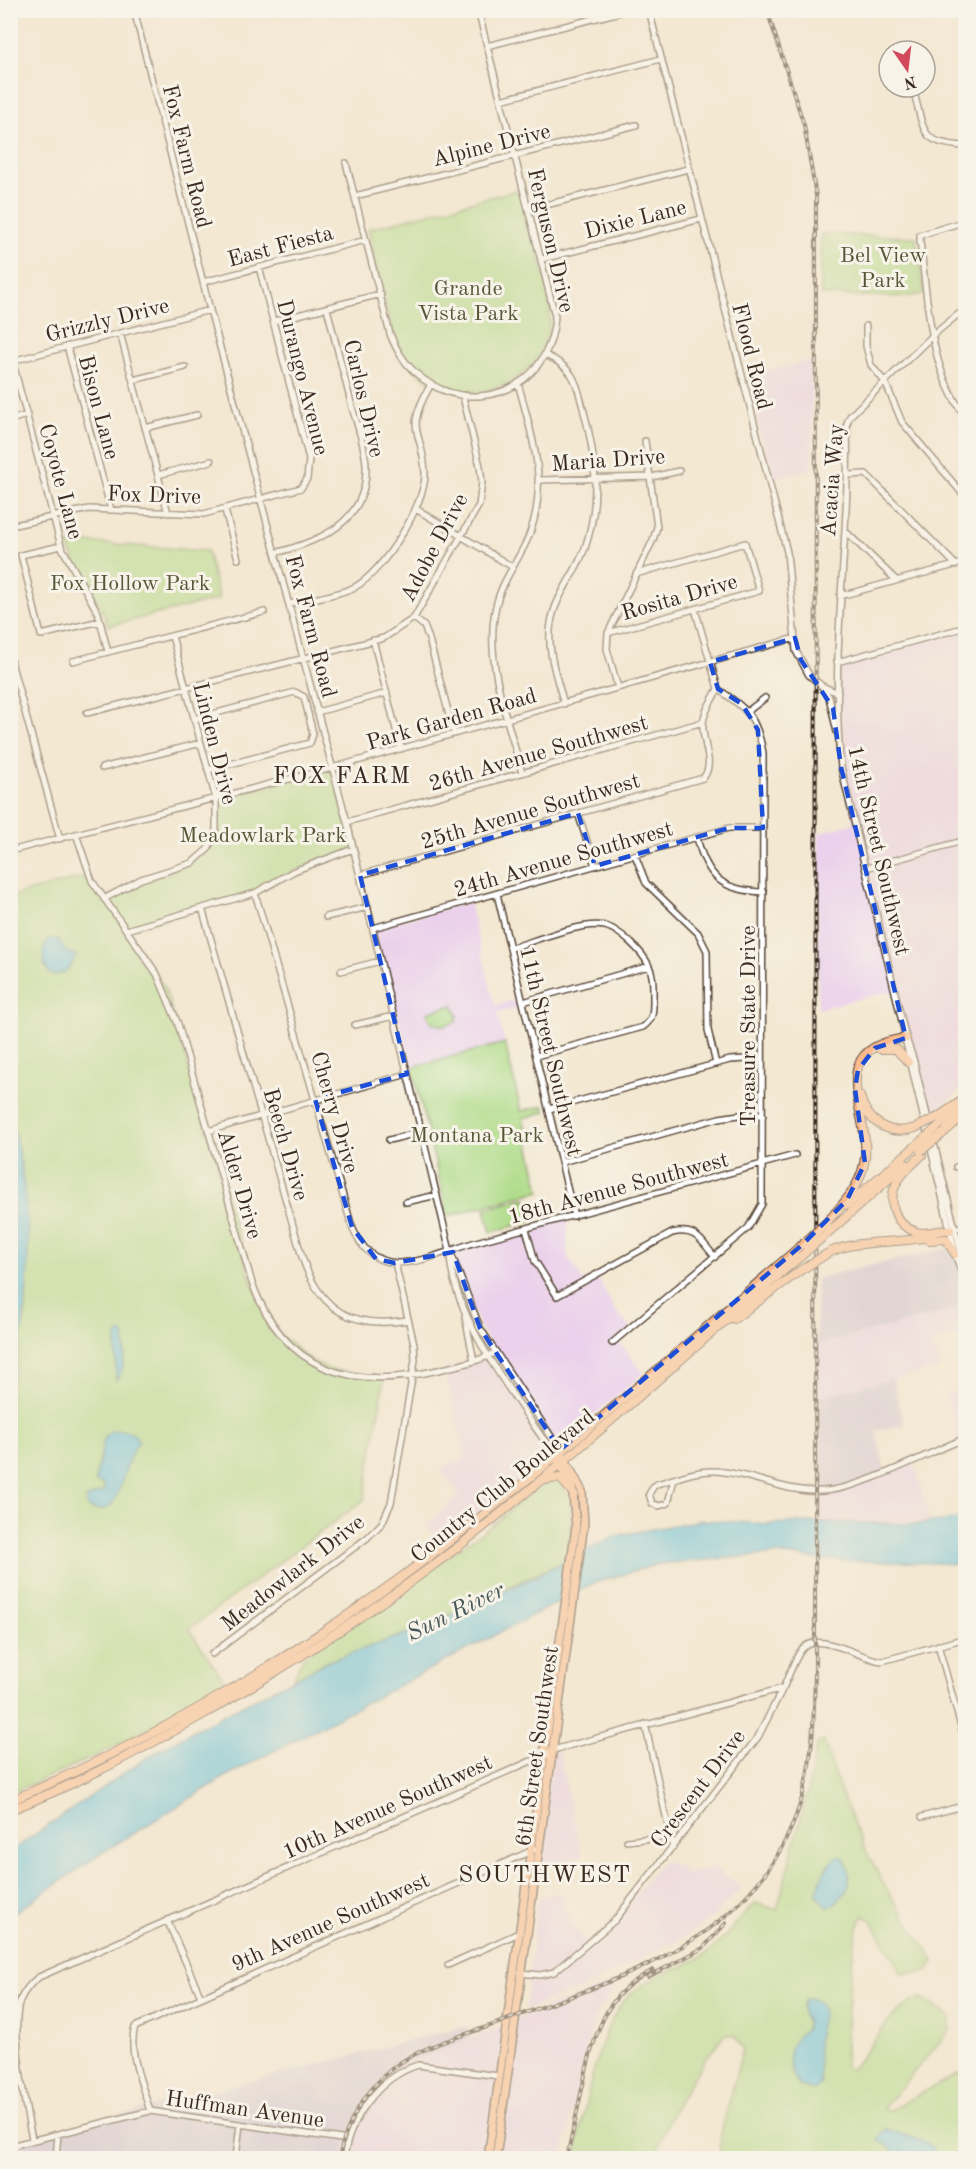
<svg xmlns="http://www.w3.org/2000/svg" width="976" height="2169" font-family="'Old Standard TT',serif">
<rect width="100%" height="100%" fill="#f7f3e8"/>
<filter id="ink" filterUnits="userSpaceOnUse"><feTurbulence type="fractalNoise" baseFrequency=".0167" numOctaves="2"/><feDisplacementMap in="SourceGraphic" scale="12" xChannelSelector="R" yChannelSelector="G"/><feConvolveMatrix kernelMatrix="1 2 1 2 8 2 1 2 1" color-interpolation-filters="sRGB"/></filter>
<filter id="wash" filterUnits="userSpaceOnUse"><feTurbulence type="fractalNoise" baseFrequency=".008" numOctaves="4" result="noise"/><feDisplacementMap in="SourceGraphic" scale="24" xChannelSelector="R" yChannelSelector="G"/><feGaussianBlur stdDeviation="1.35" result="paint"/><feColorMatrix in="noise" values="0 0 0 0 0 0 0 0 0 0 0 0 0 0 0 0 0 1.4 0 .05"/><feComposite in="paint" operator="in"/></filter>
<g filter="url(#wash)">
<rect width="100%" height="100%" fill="#f3e8d1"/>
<path fill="#ebd1eb" d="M 812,360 L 812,469 L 773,478 L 744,376 Z
M 965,627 L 965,1085 L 928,1118 L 894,990 L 818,1009 L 819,833 L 854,823 L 841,767 L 837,662 Z
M 469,902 L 495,1005 L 519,1000 L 520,1007 L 497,1013 L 505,1043 L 412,1067 L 373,928 Z
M 568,1217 L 567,1255 L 583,1281 L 596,1274 L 612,1306 L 631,1329 L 620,1338 L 620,1343 L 644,1373 L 557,1446 L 480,1328 L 450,1251 Z
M 965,1307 L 965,1334 L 933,1342 L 940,1368 L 817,1397 L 816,1345 Z
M 489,1356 L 554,1455 L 443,1546 L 426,1525 L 459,1494 L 441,1471 L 445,1465 L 466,1458 L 444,1369 Z
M 965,1391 L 965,1438 L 957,1441 L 946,1395 Z
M 914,1459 L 930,1522 L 819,1524 L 820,1491 L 845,1487 Z
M 558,1749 L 582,1856 L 544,1864 L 540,1847 L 553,1750 Z
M 662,1861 L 681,1867 L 685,1874 L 715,1868 L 742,1887 L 713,1917 L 686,1936 L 587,1986 L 525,2010 L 538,1898 L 562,1892 L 567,1914 L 588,1944 L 615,1920 Z
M 611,1983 L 615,1987 L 598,2013 L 587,2043 L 562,2158 L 496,2158 L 515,2019 Z
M 505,2025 L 487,2158 L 343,2158 L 349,2131 L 371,2096 L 390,2074 L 414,2060 Z"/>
<path fill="#cbbfd5" d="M 952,1247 L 965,1286 L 965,1307 L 816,1345 L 817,1278 Z
M 893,1379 L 904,1425 L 876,1431 L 885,1471 L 862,1481 L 820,1491 L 817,1397 Z
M 466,2026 L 471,2038 L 414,2060 L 390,2074 L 371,2096 L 349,2131 L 343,2158 L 11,2158 L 11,2143 Z"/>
<path fill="#addb87" stroke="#748252" stroke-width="1.5" d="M 521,189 C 529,223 551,286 550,318 C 547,395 438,421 402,352 C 386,323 377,263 368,229 Z
M 821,234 L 916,237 L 924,294 L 902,297 L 821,295 Z
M 80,542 L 207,551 L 219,599 L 108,626 C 99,596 77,573 68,544 Z
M 332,768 L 353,849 L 294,871 L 267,888 L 127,930 L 165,988 L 252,1283 L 279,1334 L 312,1361 L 330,1369 L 384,1379 L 364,1500 L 189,1629 L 228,1686 L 98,1755 L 11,1793 L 10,1386 L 26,1310 L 28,1233 L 21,1162 L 11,1118 L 10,903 L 16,895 L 84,877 L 104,899 C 136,880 207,871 216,831 C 219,822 216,809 216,799 Z
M 453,1005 L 458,1015 L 456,1022 L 444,1026 L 432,1023 L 427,1012 Z
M 505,1043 L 521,1111 L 544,1106 L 545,1112 L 523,1118 L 540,1191 L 448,1216 L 412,1067 Z
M 526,1198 L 532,1221 L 491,1232 L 485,1209 Z
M 556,1479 C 580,1500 569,1534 564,1561 L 417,1630 L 329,1661 L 293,1680 L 303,1657 C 366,1614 428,1571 489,1527 C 505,1515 540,1483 556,1479 Z
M 824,1741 C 838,1790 856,1834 881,1879 C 896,1907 917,1933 934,1961 L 927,1972 L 902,1974 L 871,1920 L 864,1916 C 849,1931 847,2039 845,2065 L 851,2070 C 872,2047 891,2006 922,1998 L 950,2016 L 950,2030 L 883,2108 L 888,2111 L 965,2070 L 965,2158 L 759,2158 L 722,2156 L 719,2146 L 720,2137 L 743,2048 L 734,2035 L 724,2035 C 700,2064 661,2122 657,2158 L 574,2158 C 586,2111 593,2047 620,2006 C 637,1979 675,1972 701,1957 C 724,1943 736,1920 756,1903 L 777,1910 L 806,1798 L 817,1744 Z"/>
<path fill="#63c2e1" stroke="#4f7680" stroke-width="1.5" d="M 48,939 L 58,939 L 65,951 L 76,955 C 70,968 66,975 51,975 C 41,964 41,951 48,939 Z
M 11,1118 C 33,1207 34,1297 11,1386 Z
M 121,1332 L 124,1334 C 126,1348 126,1369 116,1380 L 116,1337 Z
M 113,1430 C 125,1430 134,1430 139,1442 C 119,1460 126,1525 87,1507 L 86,1499 L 104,1491 L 104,1485 L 95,1481 L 105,1436 Z
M 965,1518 L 965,1564 L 826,1560 L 777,1554 L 658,1564 L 594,1583 L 228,1775 L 108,1849 L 11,1915 L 11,1851 L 145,1759 L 196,1729 L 329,1661 L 417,1630 L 507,1590 L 615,1536 L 702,1520 L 770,1524 L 805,1522 L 916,1524 Z
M 838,1856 L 845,1858 C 853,1884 851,1892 828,1908 L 817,1895 C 818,1883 827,1862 838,1856 Z
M 811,1998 L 819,2002 L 823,2011 L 817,2039 L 820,2085 L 814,2090 L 799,2086 C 785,2063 784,2045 806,2029 L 807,2022 C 802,2014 799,2008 806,1999 Z
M 886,2129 L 927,2143 L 933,2149 L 932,2158 L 896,2158 L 891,2148 L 877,2139 Z"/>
</g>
<g filter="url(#ink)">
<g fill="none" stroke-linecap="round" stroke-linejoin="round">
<defs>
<path id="minor" d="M 134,10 L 210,310 L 347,822 L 450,1251 L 480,1328 L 560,1450
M 649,10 L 787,552 L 796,651 L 809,675 L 822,686 L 838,693
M 487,46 L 628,10
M 914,93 C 925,131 919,143 964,146
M 501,100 L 661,59
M 966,140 L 966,160
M 346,163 L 390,334 C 425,426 549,412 555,316 L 478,10
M 355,196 L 636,125
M 530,209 L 688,169
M 966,221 L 920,235 L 920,241 C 928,299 928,369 966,417
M 542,259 L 701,219
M 203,282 L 366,240
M 966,308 L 933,335 L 850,416 L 847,423 C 851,538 829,652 841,767 L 906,1038 L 913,1058 L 966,1273
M 274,321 L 381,294
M 866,326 L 866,346 L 871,365 L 885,382 L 902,422 L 966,498
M 120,333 L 168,513
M 67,346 L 111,510
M 10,352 L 61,546 L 98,613 L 108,652 L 264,612
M 545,355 C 555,359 564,365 571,374 C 578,384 580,397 583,408 C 596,455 601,501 585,548 C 576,574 555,596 551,623 C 546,650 557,678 564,704
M 12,361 L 210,310
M 133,380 L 185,367
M 518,383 C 532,436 550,485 528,538 C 516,566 498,584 494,617 C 487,668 509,724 522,773
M 10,420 L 27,415
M 145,428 L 197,415
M 158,475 L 211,461
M 849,475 L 866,474 L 956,565
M 540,480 L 652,477 L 679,471
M 416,509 L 511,566
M 225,510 L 238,559
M 10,526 L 89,509 L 204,514 L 301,488 L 307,479 L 309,459 L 259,267
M 845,531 L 896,580
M 61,546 L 21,555 L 41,635 L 100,621
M 275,553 C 321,541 368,522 366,465 C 365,445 357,425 352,407 C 344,374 335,341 327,308
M 840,596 L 966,562
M 289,604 C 310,599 336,596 355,587 C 383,572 426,504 425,473 C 423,429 403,433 430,386
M 414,618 L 424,626 L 429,639 L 454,734
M 608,633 L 759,591 L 745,543 L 636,574
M 373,640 L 401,749
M 10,658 L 60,839
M 73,661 L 108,652
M 837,662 L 966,627
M 618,688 L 607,649 L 608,633 L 653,540 L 657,527 L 645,441
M 823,688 L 829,697 L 837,732
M 748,711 L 765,698
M 317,712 L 387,693
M 87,713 L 384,638 L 414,618 L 479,505 L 482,482 L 480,466 L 463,397
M 194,719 L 295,692 L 304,697 L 313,734 L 310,743 L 208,770
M 102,768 L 201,743
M 578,813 L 595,866
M 347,822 L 703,722
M 76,834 L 92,881 L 157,974 L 178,1024 L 252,1283 C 285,1372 352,1391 438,1370 C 458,1365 478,1362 496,1352
M 697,838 C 707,878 723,891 764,892
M 10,851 L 332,768 L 795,638
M 635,855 L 646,883 L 698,933 L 707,951 L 708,1030 L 716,1064
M 866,868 L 966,840
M 360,875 L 703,778 C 716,763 701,742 703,723 C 704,711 712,700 718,689
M 255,893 L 352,1227 C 377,1288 430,1256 476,1242 L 795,1155
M 497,894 L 574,1216
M 104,899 L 141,879 L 192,863 L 208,849 L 216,831 L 216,799 L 172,636
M 202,908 L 302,1257 C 320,1311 352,1329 408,1320
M 326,917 L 368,907
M 373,928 L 729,828 L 763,828
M 126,930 L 255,893 L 294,871 L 353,849
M 511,948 C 535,941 582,921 605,926 C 620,930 643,952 649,966 C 654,976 653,988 653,998 C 653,1011 654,1019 643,1027 L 536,1056
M 341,971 L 380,961
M 523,1002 L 649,966
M 355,1025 L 394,1016
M 906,1043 L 957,1260 L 966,1286
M 549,1109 L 730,1060 L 762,1058
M 208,1131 L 407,1074
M 389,1140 L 422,1132
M 562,1162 L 719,1118 L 739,1115 L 763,1115
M 956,1167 L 966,1165
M 406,1202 L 437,1195
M 526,1229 L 535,1261 L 557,1296 L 672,1233 C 696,1227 701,1241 715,1257
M 953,1229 L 966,1226
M 450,1253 C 451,1317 519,1402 554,1455
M 465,1317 L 474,1361
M 612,1343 L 748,1228 L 762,1204 L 763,753 C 757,717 747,709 718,689 L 695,609
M 674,1479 L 668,1503 L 659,1506 L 652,1503 L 649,1494 L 654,1486 L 657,1484 C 676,1479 695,1470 715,1471 C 753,1473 782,1493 823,1491 C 861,1489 928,1453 966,1438
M 938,1645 L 966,1744
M 212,1654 L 367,1538 L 382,1523 L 391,1503 L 415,1360 L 414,1344 L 395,1263
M 645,1724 L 673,1847
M 922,1817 L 966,1805
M 627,1841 L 661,1837 L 671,1842
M 167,1920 L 201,1997
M 448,1965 L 521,1932
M 520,1973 L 540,1975 L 554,1972 L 615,1920 L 758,1737 L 783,1688
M 150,2111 C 143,2087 127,2051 135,2027 L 540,1847
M 32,2139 C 25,2106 13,2041 18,2008 C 20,1996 29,1984 39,1977 L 531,1761 L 542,1759 L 553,1750 L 783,1688 C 789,1676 794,1659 802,1649 C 820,1630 860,1659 882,1661 L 966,1638
M 10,2146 L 150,2111 L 348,2140
M 56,2158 L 58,2134
M 236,2158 L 240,2124
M 344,2158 C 349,2119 379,2077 418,2065 L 498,2076"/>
<path id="major" d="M 488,2158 L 576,1526 L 572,1486 L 554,1455
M 496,2158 L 584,1524 L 582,1491 L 560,1450"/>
<path id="highway" d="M 880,1049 L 896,1049 L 908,1062
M 860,1096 C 867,1122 889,1137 915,1128
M 938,1117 L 966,1098
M 940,1125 L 966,1103
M 941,1135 L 966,1113
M 922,1155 C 915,1162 905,1170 899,1179 C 886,1199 893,1225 917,1232 C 928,1235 939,1229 950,1230
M 847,1205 L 918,1144
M 827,1222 C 843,1204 859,1188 864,1164 C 875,1117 818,1049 906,1038
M 831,1230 L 906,1164
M 929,1240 L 946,1239 L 955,1254
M 830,1252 C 863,1238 898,1245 932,1236
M 734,1319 L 801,1270
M 544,1480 L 560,1478 L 574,1494
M 10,1801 C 120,1754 225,1697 324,1631 C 495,1518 647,1377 803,1244
M 10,1810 C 70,1787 125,1758 181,1727 C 278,1673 371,1613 459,1546 C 577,1455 687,1352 801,1256"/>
</defs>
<use href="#minor" stroke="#574639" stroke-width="8"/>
<use href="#major" stroke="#574639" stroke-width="10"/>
<use href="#highway" stroke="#574639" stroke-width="10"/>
<use href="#minor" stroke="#fff" stroke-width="5"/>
<use href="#major" stroke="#fcba8d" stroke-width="7"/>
<use href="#highway" stroke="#fcba8d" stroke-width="8"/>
<defs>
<path id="rail" d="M 648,1977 L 703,1948 L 726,1923
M 339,2158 C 346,2123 366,2089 394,2067 C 421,2047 458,2037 490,2026 C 617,1978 762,1944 803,1794 C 814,1752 814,1710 815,1668 L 816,196 L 804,125 L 767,10
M 566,2158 C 580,2113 586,2037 614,2001 C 624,1987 638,1978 653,1970"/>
</defs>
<use href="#rail" stroke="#3b2a1e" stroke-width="4"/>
<use href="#rail" stroke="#f7f3e8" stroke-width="1.5" stroke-dasharray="4.5" stroke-linecap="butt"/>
<defs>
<path id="highway-bridge" d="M 915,1128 L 938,1117
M 918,1144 L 940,1125
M 921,1151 L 941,1135
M 803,1244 L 827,1222
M 801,1256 L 831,1230
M 801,1270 L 830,1252"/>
</defs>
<use href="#highway-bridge" stroke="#574639" stroke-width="10" stroke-linecap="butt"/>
<use href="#highway-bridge" stroke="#fcba8d" stroke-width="8"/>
</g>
</g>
<path d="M0 0H976V2169H0ZM 795,638 L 801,660 L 833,708 L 841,767 L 906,1038 L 875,1048 L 858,1070 L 855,1089 L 865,1163 L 847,1200 L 803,1244 L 560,1450 L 480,1328 L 453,1252 L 395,1263 L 376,1259 L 352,1227 L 315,1099 L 407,1074 L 360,875 L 578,813 L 595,866 L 729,828 L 763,828 L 758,730 L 742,704 L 718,689 L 710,662 Z" fill="#f3e8d1" fill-opacity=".55" fill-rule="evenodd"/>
<path fill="none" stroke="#1d4ed8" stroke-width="4.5" stroke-dasharray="12 8" stroke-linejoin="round" d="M 795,638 L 801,660 L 833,708 L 841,767 L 906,1038 L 875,1048 L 858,1070 L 855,1089 L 865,1163 L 847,1200 L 803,1244 L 560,1450 L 480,1328 L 453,1252 L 395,1263 L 376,1259 L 352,1227 L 315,1099 L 407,1074 L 360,875 L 578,813 L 595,866 L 729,828 L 763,828 L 758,730 L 742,704 L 718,689 L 710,662 Z"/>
<g text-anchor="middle" stroke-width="6" stroke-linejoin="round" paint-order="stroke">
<g font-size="22" fill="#3b2a1e" stroke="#f7f3e8">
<text transform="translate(491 144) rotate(-14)" y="8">Alpine Drive</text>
<text transform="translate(188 156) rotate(76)" y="8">Fox Farm Road</text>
<text transform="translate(635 218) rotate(-14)" y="8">Dixie Lane</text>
<text transform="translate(552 240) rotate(77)" y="8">Ferguson Drive</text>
<text transform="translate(280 245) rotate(-15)" y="8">East Fiesta</text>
<text transform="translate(107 319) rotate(-14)" y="8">Grizzly Drive</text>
<text transform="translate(753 356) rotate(76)" y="8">Flood Road</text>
<text transform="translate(304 377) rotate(76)" y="8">Durango Avenue</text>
<text transform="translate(365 398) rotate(77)" y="8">Carlos Drive</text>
<text transform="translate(100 407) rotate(75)" y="8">Bison Lane</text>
<text transform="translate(608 459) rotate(-4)" y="8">Maria Drive</text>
<text transform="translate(831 480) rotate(-86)" y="8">Acacia Way</text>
<text transform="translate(62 481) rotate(75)" y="8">Coyote Lane</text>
<text transform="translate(154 494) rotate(2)" y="8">Fox Drive</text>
<text transform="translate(433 547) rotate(-62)" y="8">Adobe Drive</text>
<text transform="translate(679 596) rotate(-16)" y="8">Rosita Drive</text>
<text transform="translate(312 626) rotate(75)" y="8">Fox Farm Road</text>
<text transform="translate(451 718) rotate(-16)" y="8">Park Garden Road</text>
<text transform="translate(216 743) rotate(76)" y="8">Linden Drive</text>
<text transform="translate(538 752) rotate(-16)" y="8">26th Avenue Southwest</text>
<text transform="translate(530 810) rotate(-16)" y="8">25th Avenue Southwest</text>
<text transform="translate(880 850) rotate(77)" y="8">14th Street Southwest</text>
<text transform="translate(563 858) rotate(-16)" y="8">24th Avenue Southwest</text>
<text transform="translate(747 1026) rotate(-90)" y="8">Treasure State Drive</text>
<text transform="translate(552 1051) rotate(77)" y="8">11th Street Southwest</text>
<text transform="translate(336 1112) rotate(74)" y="8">Cherry Drive</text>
<text transform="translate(287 1144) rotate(74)" y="8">Beech Drive</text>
<text transform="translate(241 1184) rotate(74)" y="8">Alder Drive</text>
<text transform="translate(618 1187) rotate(-15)" y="8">18th Avenue Southwest</text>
<text transform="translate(502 1485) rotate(-39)" y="8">Country Club Boulevard</text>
<text transform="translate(292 1572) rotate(-38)" y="8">Meadowlark Drive</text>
<text transform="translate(536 1746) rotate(-82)" y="8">6th Street Southwest</text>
<text transform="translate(697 1788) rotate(-53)" y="8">Crescent Drive</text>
<text transform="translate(387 1806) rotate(-24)" y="8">10th Avenue Southwest</text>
<text transform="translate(330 1921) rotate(-24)" y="8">9th Avenue Southwest</text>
<text transform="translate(245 2108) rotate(8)" y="8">Huffman Avenue</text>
</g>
<g font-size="22" fill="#585638" stroke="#f7f3e8">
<text x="883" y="262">Bel View<tspan x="883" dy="25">Park</tspan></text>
<text x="468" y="295">Grande<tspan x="468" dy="25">Vista Park</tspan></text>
<text x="130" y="590">Fox Hollow Park</text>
<text x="263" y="842">Meadowlark Park</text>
<text x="477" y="1142">Montana Park</text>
</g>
<g font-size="24" letter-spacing="1.5" fill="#3b2a1e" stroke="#f7f3e8">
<text x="342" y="783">FOX FARM</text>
<text x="545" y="1882">SOUTHWEST</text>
</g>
<g font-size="24" font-style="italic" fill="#475858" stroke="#f7f3e8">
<text transform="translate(455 1611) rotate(-26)" y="8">Sun River</text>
</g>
</g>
<rect width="976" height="2169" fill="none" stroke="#f7f3e8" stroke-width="36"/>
<g transform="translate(907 69) rotate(166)"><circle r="28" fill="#f7f3e8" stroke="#aca397" stroke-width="1.5"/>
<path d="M0-4.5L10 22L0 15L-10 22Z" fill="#d1495b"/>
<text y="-9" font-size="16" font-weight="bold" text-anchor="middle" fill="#3b2a1e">N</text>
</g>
</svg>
